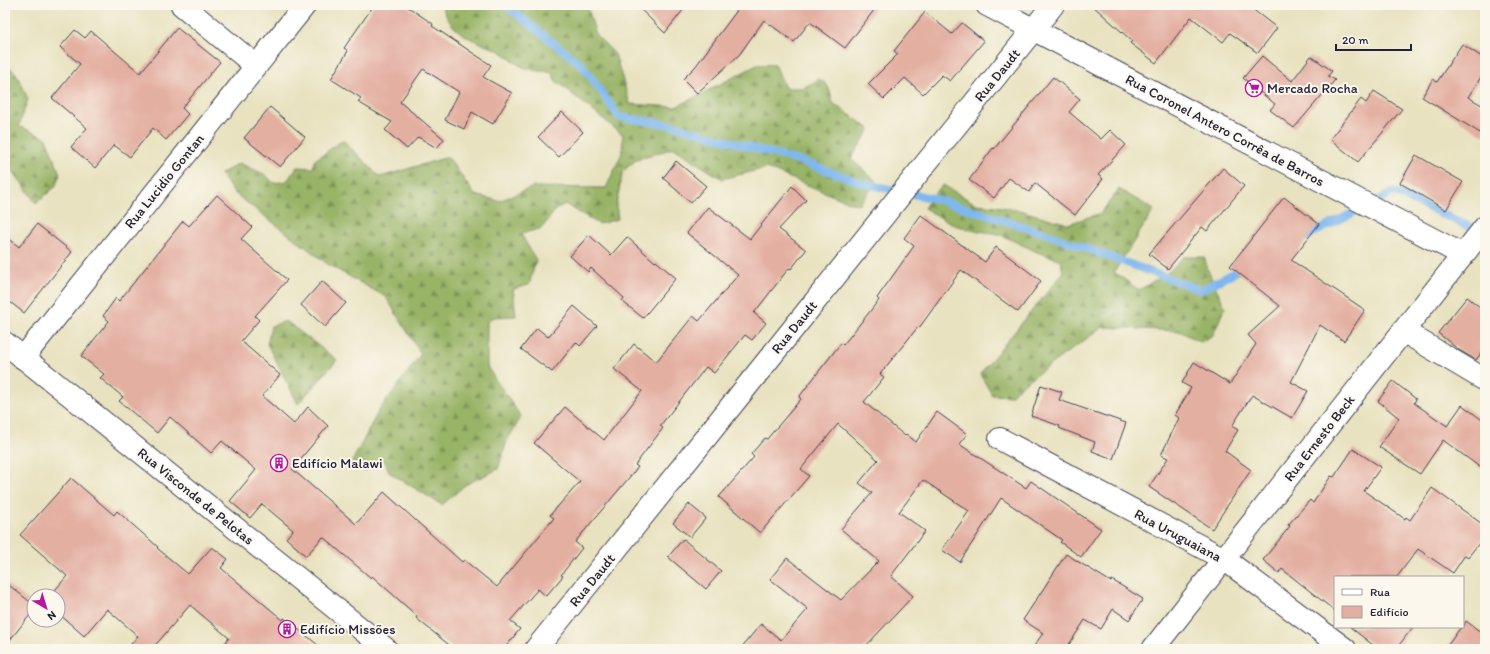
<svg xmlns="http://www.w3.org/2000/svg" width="1490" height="654" font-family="Itim,sans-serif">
<defs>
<pattern id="forest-firs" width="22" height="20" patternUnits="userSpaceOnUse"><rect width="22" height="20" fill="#98b466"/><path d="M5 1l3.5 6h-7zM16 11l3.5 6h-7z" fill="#7c9255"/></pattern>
</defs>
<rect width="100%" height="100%" fill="#fbf7ec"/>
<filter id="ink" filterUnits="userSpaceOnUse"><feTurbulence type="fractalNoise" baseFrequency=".025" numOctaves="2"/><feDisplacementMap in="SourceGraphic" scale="8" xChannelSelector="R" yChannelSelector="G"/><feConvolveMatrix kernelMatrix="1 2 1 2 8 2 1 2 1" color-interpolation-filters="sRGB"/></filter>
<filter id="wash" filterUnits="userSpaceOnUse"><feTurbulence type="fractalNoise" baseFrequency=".012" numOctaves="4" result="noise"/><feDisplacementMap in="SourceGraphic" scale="16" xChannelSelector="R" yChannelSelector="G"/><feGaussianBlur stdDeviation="0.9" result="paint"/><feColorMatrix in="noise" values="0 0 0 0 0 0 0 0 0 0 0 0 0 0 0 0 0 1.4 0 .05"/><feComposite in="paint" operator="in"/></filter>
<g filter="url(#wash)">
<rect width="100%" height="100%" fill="#e8e2c0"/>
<path fill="url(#forest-firs)" stroke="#5d6b50" d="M 442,5 L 587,5 L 596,35 L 615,54 L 630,104 L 676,107 L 757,65 L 775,64 L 785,88 L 803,88 L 819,79 C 830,85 830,91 833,103 L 870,129 L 851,159 L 877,182 L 859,204 L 851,203 L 766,168 L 722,179 L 674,148 L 637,159 L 623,171 L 616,205 L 618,219 L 599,224 L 565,204 L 557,208 L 542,228 L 521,234 L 536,260 L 529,285 L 513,289 L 516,316 L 493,317 L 487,322 L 487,367 L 521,417 L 507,441 L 498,469 L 465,485 L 442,505 L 390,473 L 384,460 L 365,471 L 352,462 L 378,412 L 421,354 L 386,297 L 329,265 L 233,192 L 221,174 L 239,163 L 264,174 L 274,183 L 287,181 L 297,167 L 313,168 L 315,160 L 343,140 L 380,177 L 448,157 L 475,195 L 499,201 L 533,187 L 606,188 L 622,153 L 623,135 L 555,80 L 552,72 C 542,71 529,71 521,66 C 513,62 506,54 498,50 C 473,40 450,34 442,5 Z
M 5,64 L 16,73 L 28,99 L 19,126 L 46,138 L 60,174 L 55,187 L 36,203 L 5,160 Z
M 943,185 L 976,204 L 996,206 L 1019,210 L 1068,224 L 1101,213 L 1119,189 L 1154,210 L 1114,272 L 1139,290 C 1155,280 1173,272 1183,257 L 1204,257 L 1209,273 L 1225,307 L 1213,335 L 1201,342 L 1179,331 L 1103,327 L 1023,384 L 1011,396 L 992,395 L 980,374 L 1063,273 L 1061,260 L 1037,252 L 999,234 L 972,230 L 954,225 L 924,208 L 932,196 Z
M 286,321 L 337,360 L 298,404 L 267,344 L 271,326 Z"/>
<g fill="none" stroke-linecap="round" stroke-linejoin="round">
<path stroke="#7fb7ef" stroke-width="8" d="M 505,5 L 582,65 L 619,117 L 672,125 L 803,162 L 862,183 L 936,199 L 1044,233 L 1201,290 L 1245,267
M 1302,239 L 1394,192 L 1481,232"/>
</g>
<g id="blocks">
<path fill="#e3afa1" d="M 374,5 L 405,5 L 433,24 L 432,26 L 491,65 L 483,77 L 512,93 L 493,124 L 472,112 L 464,129 L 445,120 L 459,92 L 423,69 L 400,102 L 444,139 L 437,148 L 418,137 L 407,149 L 385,130 L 392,122 L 358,102 L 361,98 L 331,79 L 348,51 L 344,48 Z
M 636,5 L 687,5 L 665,33 Z
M 741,5 L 878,5 L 845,48 L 810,22 L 794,42 L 764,20 L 739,55 L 697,93 L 683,79 L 695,67 Z
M 1092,5 L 1247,5 L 1277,28 L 1258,53 L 1230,33 L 1223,42 L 1191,17 L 1156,63 L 1130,43 L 1132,41 Z
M 925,12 L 952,34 L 962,23 L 984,41 L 950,81 L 942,75 L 923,94 L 905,78 L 884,99 L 868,84 L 898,54 L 894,51 Z
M 177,28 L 220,62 L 182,108 L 188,114 L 166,140 L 153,128 L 130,157 L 114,145 L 95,168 L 71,147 L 87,128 L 52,98 L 80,64 L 60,47 L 75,30 L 85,38 L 91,31 L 140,73 Z
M 1462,44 L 1485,59 L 1485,71 L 1468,97 L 1485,107 L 1485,136 L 1422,97 L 1433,79 L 1437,82 Z
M 1262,56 L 1292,81 L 1311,56 L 1332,71 L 1328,76 L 1335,80 L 1294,128 L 1270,110 L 1275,104 L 1243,78 Z
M 1053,77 L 1080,99 L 1069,112 L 1101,139 L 1110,130 L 1126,145 L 1098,175 L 1103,179 L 1075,215 L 1035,183 L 1029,192 L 1009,178 L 994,198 L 969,180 L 993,148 L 994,149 Z
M 1374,91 L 1402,109 L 1358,162 L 1330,139 L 1361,99 L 1366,103 Z
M 270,107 L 305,137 L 280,167 L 244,138 Z
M 562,112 L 583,132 L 559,157 L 538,137 Z
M 1416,155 L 1463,182 L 1446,210 L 1400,183 Z
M 676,161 L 706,186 L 691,203 L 663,178 Z
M 1223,168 L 1244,186 L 1207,231 L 1202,227 L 1168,269 L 1149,254 Z
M 792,186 L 806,200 L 779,229 L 806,250 L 791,269 L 789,268 L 754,313 L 766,323 L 752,340 L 745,335 L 714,373 L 706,367 L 660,426 L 663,428 L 635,465 L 638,467 L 575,542 L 582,548 L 561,575 L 563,576 L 546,596 L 538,589 L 510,621 L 520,629 L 504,649 L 454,649 L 416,618 L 417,616 L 372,576 L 371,578 L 323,537 L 306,556 L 286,538 L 293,530 L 262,504 L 250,518 L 230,501 L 256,470 L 222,441 L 211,453 L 170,417 L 157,433 L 119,401 L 123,397 L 100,378 L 104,374 L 81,356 L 109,321 L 103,316 L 116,298 L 119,301 L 183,221 L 189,226 L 217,195 L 252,227 L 241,239 L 287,280 L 255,316 L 259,320 L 241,341 L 280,375 L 262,396 L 294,424 L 308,407 L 328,426 L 292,469 L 356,524 L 384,492 L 462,562 L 464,560 L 497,587 L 554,518 L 550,515 L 580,482 L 534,443 L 565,407 L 604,440 L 642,391 L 614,369 L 634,344 L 656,362 L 693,316 L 699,321 L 738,275 L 687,233 L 708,207 L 750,239 Z
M 1284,197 L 1319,224 L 1291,260 L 1365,310 L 1344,341 L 1320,325 L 1291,382 L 1308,391 L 1292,418 L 1252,395 L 1232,426 L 1238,430 L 1225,451 L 1251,470 L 1212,529 L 1149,487 L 1168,458 L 1161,455 L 1179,418 L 1175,415 L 1191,388 L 1182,383 L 1194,362 L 1230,384 L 1256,344 L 1248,335 L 1280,306 L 1230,266 Z
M 921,215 L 985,262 L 996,247 L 1041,281 L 1018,312 L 961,270 L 919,328 L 918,327 L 880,374 L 884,377 L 864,402 L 905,436 L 906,434 L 916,442 L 937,412 L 967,434 L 959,444 L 1026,488 L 1031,481 L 1101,529 L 1081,557 L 1060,542 L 1062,540 L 1001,498 L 960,562 L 942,550 L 969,511 L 923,480 L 899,512 L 925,531 L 891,576 L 913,596 L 863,649 L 740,649 L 761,624 L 781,640 L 808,609 L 770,579 L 787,558 L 841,600 L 879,561 L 841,529 L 872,493 L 859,483 L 878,460 L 838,424 L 801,469 L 809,476 L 760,533 L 719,497 L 754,457 L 751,454 L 765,438 L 767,439 L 801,399 L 799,397 L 816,375 L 841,343 L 843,345 L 879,300 L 877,298 L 914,246 L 904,238 Z
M 37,224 L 72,252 L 24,313 L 5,298 L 5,235 L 19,247 Z
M 589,235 L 611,255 L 627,237 L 655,262 L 656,261 L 676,278 L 643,318 L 622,301 L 624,298 L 591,268 L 588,272 L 570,256 Z
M 322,281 L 346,303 L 325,327 L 301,305 Z
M 1467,297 L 1485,311 L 1485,348 L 1476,360 L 1459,350 L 1438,333 Z
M 574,306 L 597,326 L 580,346 L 576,342 L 552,372 L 521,349 L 537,328 L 548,337 Z
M 1393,381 L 1416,399 L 1414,403 L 1447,426 L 1462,405 L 1485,422 L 1485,471 L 1443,440 L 1420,474 L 1379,447 L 1399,418 L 1378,401 Z
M 1041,385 L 1062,392 L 1059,400 L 1126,423 L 1113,459 L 1092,451 L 1095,442 L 1059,428 L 1060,426 L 1031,416 Z
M 1353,449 L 1381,467 L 1364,491 L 1405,519 L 1406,517 L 1410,520 L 1432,488 L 1485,526 L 1485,536 L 1468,557 L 1465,555 L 1453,573 L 1418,549 L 1397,577 L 1335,577 L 1335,611 L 1282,569 L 1279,573 L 1263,560 L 1290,526 L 1288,525 L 1310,500 L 1313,503 L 1331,476 L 1334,477 Z
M 71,478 L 114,515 L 117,511 L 158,547 L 157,548 L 188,574 L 212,547 L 228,559 L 221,568 L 283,620 L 284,618 L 323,649 L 220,649 L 229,638 L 190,605 L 152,649 L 127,649 L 138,636 L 107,609 L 84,636 L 58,613 L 58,596 L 50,596 L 67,576 L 20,535 Z
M 689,504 L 706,518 L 690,537 L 673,523 Z
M 683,539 L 721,571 L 706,589 L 668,557 Z
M 1066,554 L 1111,582 L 1112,580 L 1143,599 L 1129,620 L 1113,609 L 1101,629 L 1085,620 L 1066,649 L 1032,649 L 1043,633 L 1023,620 Z
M 5,582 L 34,605 L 34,610 L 5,646 Z
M 1466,621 L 1485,635 L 1485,649 L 1445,649 L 1461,627 L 1463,627 Z
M 1350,627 L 1413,627 L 1396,649 L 1378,649 Z"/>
</g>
</g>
<g filter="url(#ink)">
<use href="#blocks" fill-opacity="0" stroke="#403f4f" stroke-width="1"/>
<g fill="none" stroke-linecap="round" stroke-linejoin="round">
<defs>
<path id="street" d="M 182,5 L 256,66
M 987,5 L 1463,255
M 1403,331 L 1485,380
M 23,358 L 305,5
M 1000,439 L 1224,559 L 1345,649
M 536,649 L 1053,5"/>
<path id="secondary" d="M 5,343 L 386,649
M 1153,649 L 1485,227"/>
</defs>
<use href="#street" stroke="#403f4f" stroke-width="24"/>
<use href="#secondary" stroke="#403f4f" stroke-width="24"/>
<use href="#street" stroke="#fff" stroke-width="22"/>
<use href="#secondary" stroke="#fff" stroke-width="22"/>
</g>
</g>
<defs>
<symbol id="supermarket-ring" viewBox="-11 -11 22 22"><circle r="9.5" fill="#fbf7ec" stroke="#b5179e" stroke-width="1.5"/><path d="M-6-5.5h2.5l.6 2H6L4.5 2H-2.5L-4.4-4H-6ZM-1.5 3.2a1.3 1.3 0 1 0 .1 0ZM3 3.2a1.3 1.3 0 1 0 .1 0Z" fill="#b5179e"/></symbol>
<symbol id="building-ring" viewBox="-11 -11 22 22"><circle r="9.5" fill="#fbf7ec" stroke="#b5179e" stroke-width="1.5"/><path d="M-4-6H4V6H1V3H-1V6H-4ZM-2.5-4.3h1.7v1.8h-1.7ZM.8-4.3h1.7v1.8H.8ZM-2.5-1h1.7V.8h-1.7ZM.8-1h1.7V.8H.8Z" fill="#b5179e"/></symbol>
</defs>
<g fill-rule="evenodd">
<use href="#supermarket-ring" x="1244" y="78" width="20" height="20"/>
<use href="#building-ring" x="269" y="453" width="20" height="20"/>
<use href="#building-ring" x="277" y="619" width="20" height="20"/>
</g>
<g text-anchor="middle" stroke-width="4" stroke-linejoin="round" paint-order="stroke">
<g font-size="14" fill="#22223b" stroke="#fbf7ec">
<text transform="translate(997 75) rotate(-51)" y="5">Rua Daudt</text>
<text transform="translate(1225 130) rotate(28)" y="5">Rua Coronel Antero Corrêa de Barros</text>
<text transform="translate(164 181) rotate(-51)" y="5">Rua Lucidio Gontan</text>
<text transform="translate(794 327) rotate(-51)" y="5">Rua Daudt</text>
<text transform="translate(1319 438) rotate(-52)" y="5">Rua Ernesto Beck</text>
<text transform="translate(196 496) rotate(39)" y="5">Rua Visconde de Pelotas</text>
<text transform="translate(1178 535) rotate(28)" y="5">Rua Uruguaiana</text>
<text transform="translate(592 580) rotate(-51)" y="5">Rua Daudt</text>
</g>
<g font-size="14" fill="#22223b" stroke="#fbf7ec" text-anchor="start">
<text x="1267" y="93">Mercado Rocha</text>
<text x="292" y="468">Edifício Malawi</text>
<text x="300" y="634">Edifício Missões</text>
</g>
</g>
<rect width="1490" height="654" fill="none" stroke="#fbf7ec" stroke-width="20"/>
<rect x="1334" y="576" width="130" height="52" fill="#fbf7ec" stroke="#a4a2a5"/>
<rect x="1342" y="589" width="20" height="6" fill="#ffffff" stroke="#a4a2a5"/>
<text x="1370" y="596" font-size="12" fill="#22223b">Rua</text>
<rect x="1342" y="606" width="20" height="12" fill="#e3afa1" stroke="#a4a2a5"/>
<text x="1370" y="616" font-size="12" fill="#22223b">Edifício</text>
<g transform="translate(46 608) rotate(142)"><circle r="19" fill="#fbf7ec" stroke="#a4a2a5"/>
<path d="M0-3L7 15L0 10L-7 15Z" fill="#b5179e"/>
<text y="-6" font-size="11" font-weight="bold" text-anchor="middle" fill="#22223b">N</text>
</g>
<path d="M1336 44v6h75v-6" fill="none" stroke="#22223b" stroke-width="2"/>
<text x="1342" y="44" font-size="12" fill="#22223b" stroke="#fbf7ec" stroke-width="3" paint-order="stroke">20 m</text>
</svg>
